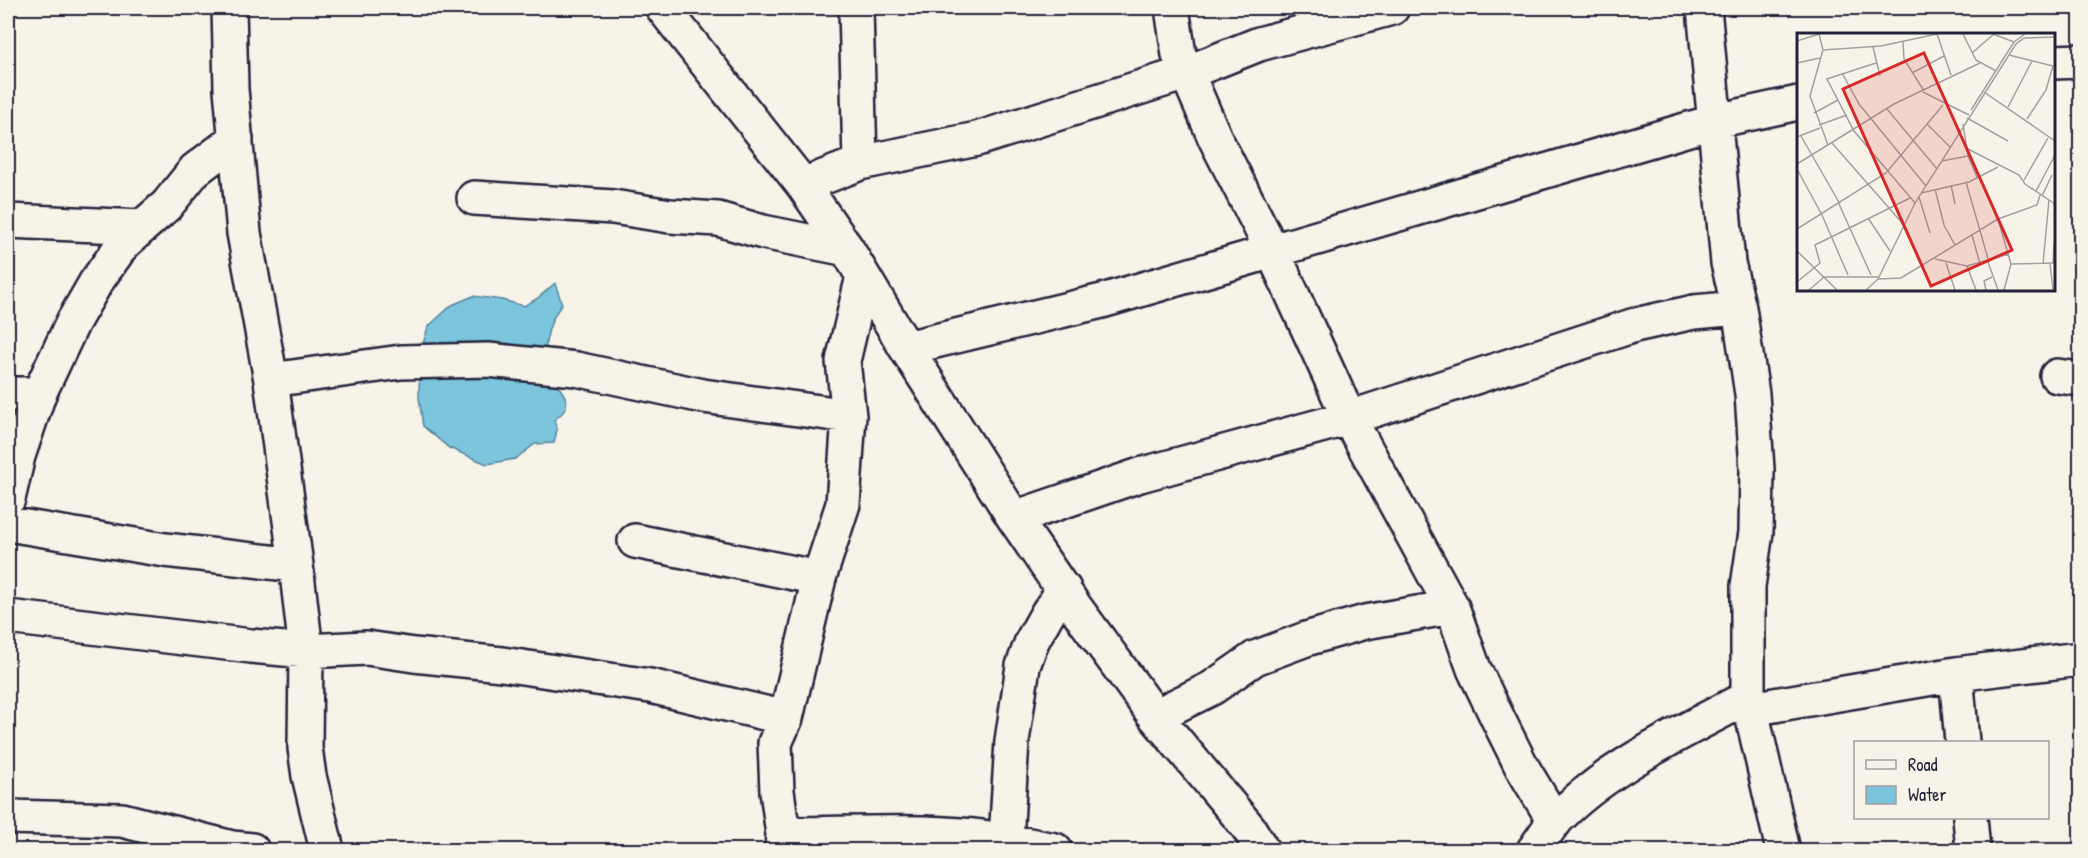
<svg xmlns="http://www.w3.org/2000/svg" width="2088" height="858" font-family="'Patrick Hand',sans-serif">
<rect width="100%" height="100%" fill="#f7f3e8"/>
<filter id="ink" filterUnits="userSpaceOnUse"><feTurbulence type="fractalNoise" baseFrequency=".0167" numOctaves="2"/><feDisplacementMap in="SourceGraphic" scale="12" xChannelSelector="R" yChannelSelector="G"/><feConvolveMatrix kernelMatrix="1 2 1 2 8 2 1 2 1" color-interpolation-filters="sRGB"/></filter>
<g filter="url(#ink)">
<path fill="#7bc5dc" stroke="#57849c" stroke-width="1.5" d="M 555,283 L 562,304 C 547,323 540,353 551,376 C 556,385 565,391 566,401 C 568,410 560,415 554,420 L 557,430 L 554,443 L 535,444 L 515,459 L 487,464 L 449,448 L 423,426 L 419,397 L 420,354 L 428,327 L 452,305 L 473,296 L 502,300 L 524,306 L 538,298 Z"/>
<g fill="none" stroke-linecap="round" stroke-linejoin="round">
<defs>
<path id="minor" d="M 229,8 L 231,89 L 244,233 L 271,380 L 296,565 L 306,651 L 305,748 L 309,776 L 327,850
M 663,8 L 803,185 L 847,249 L 906,348 L 1014,518 L 1075,607 L 1155,716 L 1248,827 L 1262,850
M 856,8 L 860,163
M 1172,8 L 1179,55 L 1215,138 L 1272,250 L 1349,418 L 1452,607 L 1474,669 L 1500,723 L 1522,767 L 1555,822
M 1704,8 L 1728,263 L 1739,308 L 1752,394 L 1757,469 L 1756,532 L 1748,586 L 1748,697 L 1783,850
M 2054,62 L 2080,61
M 803,185 L 860,163 L 977,139 L 1186,73 L 1259,44 L 1392,8
M 474,198 L 613,207 L 670,216 L 718,219 L 763,232 L 847,249
M 8,221 L 142,227
M 906,348 L 1102,301 L 1716,121 L 1798,103
M 2057,376 L 2080,379
M 271,380 L 401,362 L 488,360 L 576,369 L 703,396 L 849,416
M 8,394 L 39,394
M 8,499 L 18,456 L 39,394 L 73,322 L 96,282 L 123,244 L 167,205 L 195,170 L 236,139
M 1014,518 L 1140,475 L 1349,418 L 1635,325 L 1694,312 L 1739,308
M 8,524 L 165,550 L 296,565
M 635,541 L 819,578
M 8,617 L 251,646 L 306,651 L 367,648 L 414,655 L 502,664 L 650,686 L 786,718
M 1956,674 L 1962,742
M 1751,709 L 1956,674 L 2080,659
M 1155,716 L 1212,688 L 1255,658 L 1306,639 L 1365,622 L 1452,607
M 8,817 L 122,820 L 232,848 L 252,850
M 1970,818 L 1973,850
M 783,834 C 846,834 910,830 973,836 C 1001,839 1028,845 1055,850
M 1006,840 L 1012,741 L 1023,666 L 1032,641 L 1047,614 L 1064,589
M 782,850 L 783,834 L 777,791 L 775,743 L 786,718 L 819,578 L 843,504 L 849,416 L 843,361 L 863,276
M 1534,850 C 1541,841 1547,830 1555,821 C 1606,767 1684,732 1748,697"/>
</defs>
<use href="#minor" stroke="#22223b" stroke-width="38"/>
<use href="#minor" stroke="#f7f3e8" stroke-width="33"/>
</g>
</g>
<g transform="translate(1797 33)">
<rect width="258" height="258" fill="#f7f3e8"/>
<path fill="none" stroke="#a29fa3" stroke-width="1.5" d="M 22,1 L 26,17 L 13,63 L 31,112M 140,1 L 154,42M 166,1 L 179,27 L 199,38M 196,1 L 217,9M 0,8 L 22,1M 106,9 L 107,26 L 127,58M 76,14 L 83,43M 26,17 L 84,13 L 140,1M 175,20 L 197,1M 212,22 L 256,33 L 249,57 L 230,86M 0,30 L 23,25M 79,30 L 30,46 L 57,98 L 118,170M 45,40 L 62,71 L 129,153M 115,40 L 147,23M 126,59 L 172,82M 187,59 L 258,108M 211,74 L 235,28M 90,76 L 140,136M 174,77 L 217,9 L 228,1M 17,80 L 41,67M 170,85 L 211,108M 130,91 L 153,114M 166,91 L 171,123 L 180,144M 22,92 L 50,82M 4,103 L 43,171M 0,104 L 23,95M 35,110 L 106,191M 169,115 L 222,142 L 228,151 L 258,171M 145,128 L 171,123M 0,131 L 97,71 L 183,30M 0,136 L 25,182 L 51,242M 227,147 L 251,105M 169,149 L 192,229M 154,152 L 158,171M 138,156 L 147,192 L 158,212M 239,158 L 258,122M 124,160 L 172,149 L 201,134M 245,163 L 255,142M 122,164 L 133,200M 42,171 L 74,242M 71,185 L 93,218M 201,186 L 214,231 L 207,257M 0,196 L 89,140 L 146,72M 175,202 L 183,231M 0,218 L 40,257M 138,226 L 170,233 L 212,221M 191,229 L 201,257M 149,230 L 158,257M 214,231 L 258,230M 246,231 L 252,167M 253,231 L 256,257M 256,231 L 257,210M 170,233 L 179,257M 25,244 L 82,244M 81,246 L 104,245 L 201,186 L 240,172 L 243,162M 0,249 L 23,230 L 18,212 L 113,165M 12,257 L 26,245M 69,257 L 81,246 L 118,170 L 219,11 L 227,5 L 258,4M 189,257 L 187,248 L 195,244"/>
<path fill="#d62828" fill-opacity="0.15" stroke="#d62828" stroke-width="3" d="M 127,20 L 215,217 L 134,253 L 46,56 Z"/>
<rect width="258" height="258" fill="none" stroke="#22223b" stroke-width="3"/>
</g>
<rect width="2088" height="858" fill="none" stroke="#f7f3e8" stroke-width="30"/>
<rect x="15" y="15" width="2058" height="828" fill="none" stroke="#22223b" stroke-width="2" filter="url(#ink)"/>
<rect x="1854" y="741" width="195" height="78" fill="#f7f3e8" stroke="#a29fa3" stroke-width="1.5"/>
<rect x="1866" y="760" width="30" height="9" fill="#f7f3e8" stroke="#a29fa3" stroke-width="1.5"/>
<text x="1908" y="771" font-size="18" fill="#22223b">Road</text>
<rect x="1866" y="786" width="30" height="18" fill="#7bc5dc" stroke="#a29fa3" stroke-width="1.5"/>
<text x="1908" y="801" font-size="18" fill="#22223b">Water</text>
</svg>
